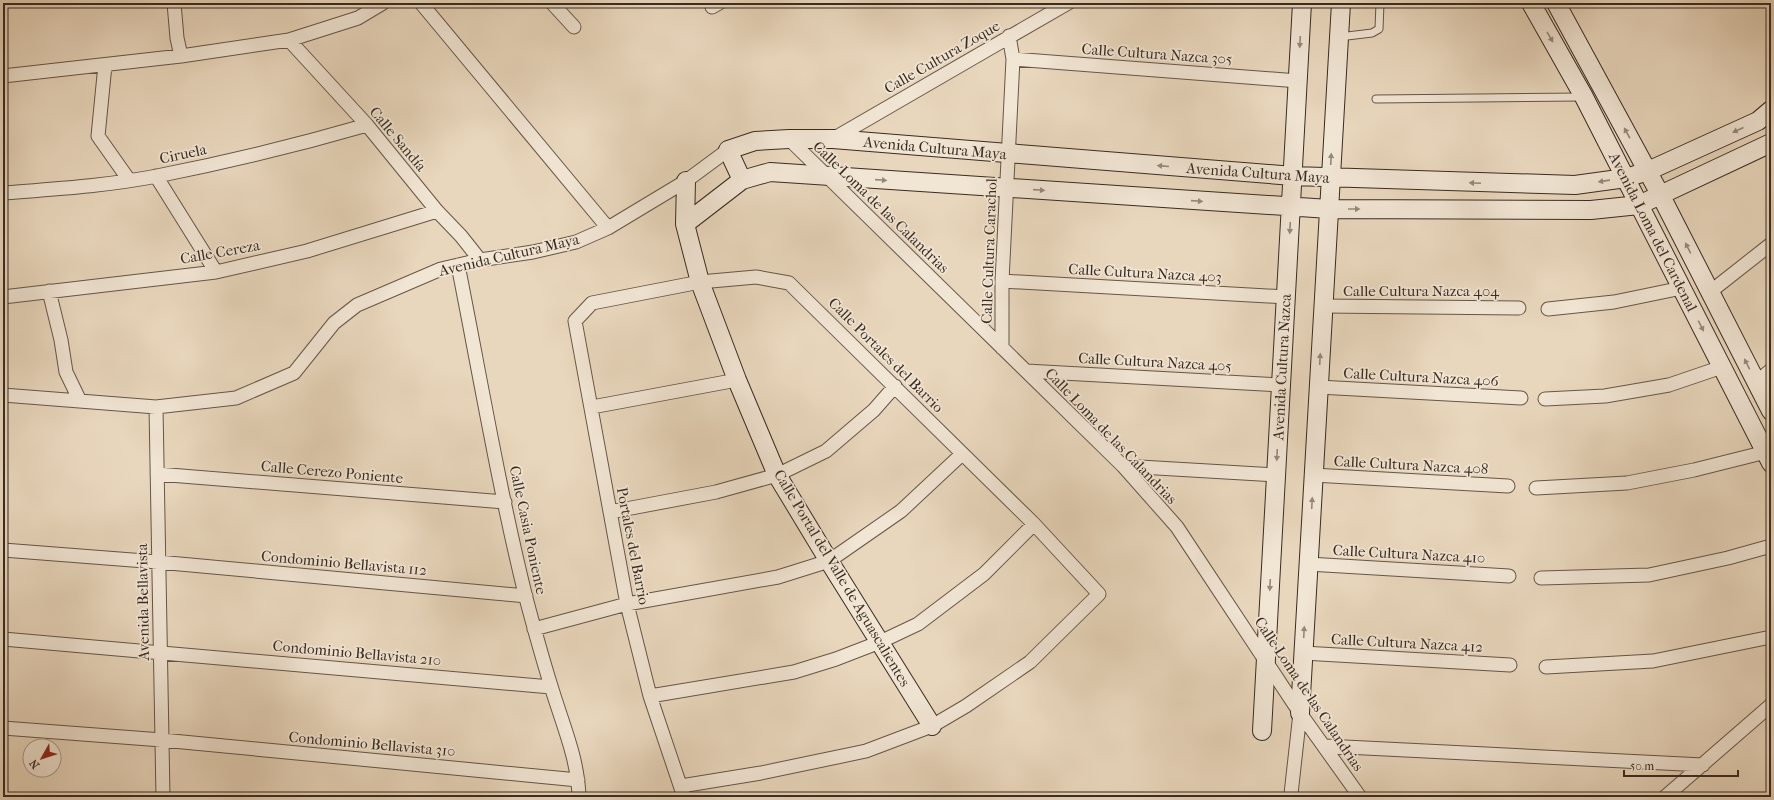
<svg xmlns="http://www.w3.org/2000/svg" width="1774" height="800" font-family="'IM FELL French Canon',serif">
<rect width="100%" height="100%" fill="#e9d7bd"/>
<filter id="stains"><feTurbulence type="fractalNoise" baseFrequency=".005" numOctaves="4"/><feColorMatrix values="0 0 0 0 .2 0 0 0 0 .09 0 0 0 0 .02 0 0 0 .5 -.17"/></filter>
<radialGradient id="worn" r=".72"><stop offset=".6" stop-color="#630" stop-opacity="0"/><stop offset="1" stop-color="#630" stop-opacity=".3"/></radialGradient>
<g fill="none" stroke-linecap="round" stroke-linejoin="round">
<defs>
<path id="lane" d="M 1339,37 L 1372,33 L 1379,29 L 1380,3
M 1376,99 L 1582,97"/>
<path id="street" d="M 174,3 L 177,38 L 181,56
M 421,3 L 608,228
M 552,3 L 574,27
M 712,7 L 719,3
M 289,40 L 367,125 L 437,211 L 461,236 L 480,260
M 1013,59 L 1298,81
M 105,65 L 98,136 L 129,180
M 3,76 L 181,56 L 289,40 L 358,18 L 383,3
M 789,139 L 1123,466 L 1177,527 L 1300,713 L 1360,797
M 833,139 L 1068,3
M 156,176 L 216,272
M 3,193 C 54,189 106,186 157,176 C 228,162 298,145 367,125
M 458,265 C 480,376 499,489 526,598 C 534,628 542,657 551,686 C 562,723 578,758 579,797
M 1002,281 L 1286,297
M 49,291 L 61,340 L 66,372 L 80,401
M 1710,292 L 1771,244
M 3,297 L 216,272 L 307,251 L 437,211
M 1323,306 L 1519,308
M 1548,309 L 1614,302 L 1682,288
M 1002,348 L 1002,281 L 1013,59 L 1009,36
M 1026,371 L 1281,385
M 1756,382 L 1771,370
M 1318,387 L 1521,398
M 3,395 L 156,407 L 236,398 L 294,373 L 334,323 L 357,305 L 441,269 L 480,260 L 533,252 L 576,242 L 608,228 L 686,181 L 728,150
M 1545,399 L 1605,396 L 1669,385 L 1722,367
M 156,407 L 163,797
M 592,407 L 737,380
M 1123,466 L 1276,475
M 157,474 L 505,502
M 1313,475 L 1508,486
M 1536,488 L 1627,483 L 1694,470 L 1766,452
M 610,512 L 716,492 L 777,475 L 826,451 L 874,410 L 895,386
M 3,550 L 158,562 L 526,596
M 1308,564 L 1509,576
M 1541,578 L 1649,575 L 1728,558 L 1771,546
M 534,629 L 627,604 L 778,577 L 829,561 L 901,511 L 962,454
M 3,639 L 551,687
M 1303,653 L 1510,665
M 1546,667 L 1653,661 L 1771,637
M 650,696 L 794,672 L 836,659 L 880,642 L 918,624 L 984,574 L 1034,524
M 3,728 L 162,740 L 578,780
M 1325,746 L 1703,765
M 681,786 L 761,773 L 866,751 L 932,726 L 966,706 L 1030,662 L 1099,594 L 1034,524 L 789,283 L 756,277 L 700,282 L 592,303 L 575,321 L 627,604 L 650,696 L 684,797
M 1289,797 L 1291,794 L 1300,713
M 1665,797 L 1771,705"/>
<path id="secondary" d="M 1531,3 L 1584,97 L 1771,463
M 1556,3 L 1661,196 L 1771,411
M 742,180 L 728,150 L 755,141 L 789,139 L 833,139 L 1293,176 L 1575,185 L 1626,178 L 1648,171 L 1758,121 L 1771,110
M 686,181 L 685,224 L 700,282 L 737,380 L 777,475 L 829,561 L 932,726
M 685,224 L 742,180 L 770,172 L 1329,209 L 1591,210 L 1639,205 L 1771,143
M 1300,713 L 1341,3
M 1262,731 L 1302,3"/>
</defs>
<use href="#lane" stroke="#655648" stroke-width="9"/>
<use href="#street" stroke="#655648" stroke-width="15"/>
<use href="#secondary" stroke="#392b21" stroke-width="20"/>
<use href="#lane" stroke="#f1e5d4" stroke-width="7"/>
<use href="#street" stroke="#f1e5d4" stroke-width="13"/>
<use href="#secondary" stroke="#f1e5d4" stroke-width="18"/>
</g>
<defs><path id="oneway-solid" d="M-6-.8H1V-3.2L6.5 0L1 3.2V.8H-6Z"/></defs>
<g fill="#95887a">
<use href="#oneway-solid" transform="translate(1550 37) rotate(60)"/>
<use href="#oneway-solid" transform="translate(1300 42) rotate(93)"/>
<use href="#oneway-solid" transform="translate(1738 130) rotate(156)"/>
<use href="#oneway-solid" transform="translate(1627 133) rotate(-119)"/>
<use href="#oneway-solid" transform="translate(1331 159) rotate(-87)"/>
<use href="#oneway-solid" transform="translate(1163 166) rotate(-175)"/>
<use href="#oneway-solid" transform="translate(881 180) rotate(4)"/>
<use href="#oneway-solid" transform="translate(1604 181) rotate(172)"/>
<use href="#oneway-solid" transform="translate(1475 183) rotate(-178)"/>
<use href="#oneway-solid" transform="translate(1039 190) rotate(4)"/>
<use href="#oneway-solid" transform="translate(1197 201) rotate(4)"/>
<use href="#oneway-solid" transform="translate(1354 209)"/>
<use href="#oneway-solid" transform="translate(1290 228) rotate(93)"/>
<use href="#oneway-solid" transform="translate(1688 248) rotate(-117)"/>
<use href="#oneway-solid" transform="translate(1701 326) rotate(63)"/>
<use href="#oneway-solid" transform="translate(1320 359) rotate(-87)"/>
<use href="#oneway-solid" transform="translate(1747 364) rotate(-117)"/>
<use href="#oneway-solid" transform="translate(1277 455) rotate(93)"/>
<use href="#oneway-solid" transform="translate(1312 503) rotate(-87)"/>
<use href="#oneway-solid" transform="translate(1270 585) rotate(93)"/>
<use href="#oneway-solid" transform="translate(1304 632) rotate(-87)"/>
</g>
<g text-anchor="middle" stroke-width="3.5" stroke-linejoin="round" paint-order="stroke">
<g font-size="15" fill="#392b21" stroke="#f1e5d4">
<text transform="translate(1157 54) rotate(4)" y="5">Calle Cultura Nazca 305</text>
<text transform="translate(942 57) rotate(-30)" y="5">Calle Cultura Zoque</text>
<text transform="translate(398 139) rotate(50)" y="5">Calle Sandía</text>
<text transform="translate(935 148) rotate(5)" y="5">Avenida Cultura Maya</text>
<text transform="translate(183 154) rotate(-12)" y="5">Ciruela</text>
<text transform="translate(1258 173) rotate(4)" y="5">Avenida Cultura Maya</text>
<text transform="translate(881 207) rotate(44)" y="5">Calle Loma de las Calandrias</text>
<text transform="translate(1653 232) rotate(63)" y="5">Avenida Loma del Cardenal</text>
<text transform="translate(989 251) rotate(-88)" y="5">Calle Cultura Carachol</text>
<text transform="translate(220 252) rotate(-10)" y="5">Calle Cereza</text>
<text transform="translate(509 255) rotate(-13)" y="5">Avenida Cultura Maya</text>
<text transform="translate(1145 273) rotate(3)" y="5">Calle Cultura Nazca 403</text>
<text x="1421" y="296">Calle Cultura Nazca 404</text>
<text transform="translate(886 355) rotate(45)" y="5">Calle Portales del Barrio</text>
<text transform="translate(1155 362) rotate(3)" y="5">Calle Cultura Nazca 405</text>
<text transform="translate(1282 367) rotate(-87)" y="5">Avenida Cultura Nazca</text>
<text transform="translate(1421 377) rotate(3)" y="5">Calle Cultura Nazca 406</text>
<text transform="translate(1111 436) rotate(46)" y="5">Calle Loma de las Calandrias</text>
<text transform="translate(1411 465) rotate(3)" y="5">Calle Cultura Nazca 408</text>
<text transform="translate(332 472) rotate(5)" y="5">Calle Cerezo Poniente</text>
<text transform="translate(528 530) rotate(78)" y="5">Calle Casia Poniente</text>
<text transform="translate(633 546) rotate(79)" y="5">Portales del Barrio</text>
<text transform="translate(1409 554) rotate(3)" y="5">Calle Cultura Nazca 410</text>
<text transform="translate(344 563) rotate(5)" y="5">Condominio Bellavista 112</text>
<text transform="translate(842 578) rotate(59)" y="5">Calle Portal del Valle de Aguascalientes</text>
<text transform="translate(143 602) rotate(-91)" y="5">Avenida Bellavista</text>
<text transform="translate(1407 643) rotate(3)" y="5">Calle Cultura Nazca 412</text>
<text transform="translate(357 653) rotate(5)" y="5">Condominio Bellavista 210</text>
<text transform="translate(1309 694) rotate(56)" y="5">Calle Loma de las Calandrias</text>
<text transform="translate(372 744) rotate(5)" y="5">Condominio Bellavista 310</text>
</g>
</g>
<rect width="1774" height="800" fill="none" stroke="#e9d7bd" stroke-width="16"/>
<rect x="4" y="4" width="1766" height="792" fill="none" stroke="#392b21" stroke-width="2"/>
<rect x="8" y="8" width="1758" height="784" fill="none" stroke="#392b21"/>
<g transform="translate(42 758) rotate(231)"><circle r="19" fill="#f1e5d4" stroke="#a79b8c"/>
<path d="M0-3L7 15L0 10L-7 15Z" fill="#8f2418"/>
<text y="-6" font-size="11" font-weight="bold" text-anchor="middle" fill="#392b21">N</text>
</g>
<path d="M1624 770v6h114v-6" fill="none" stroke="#392b21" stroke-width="2"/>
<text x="1630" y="770" font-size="12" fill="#392b21" stroke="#f1e5d4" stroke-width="3" paint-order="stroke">50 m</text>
<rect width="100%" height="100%" filter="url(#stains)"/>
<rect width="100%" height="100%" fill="url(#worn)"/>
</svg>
